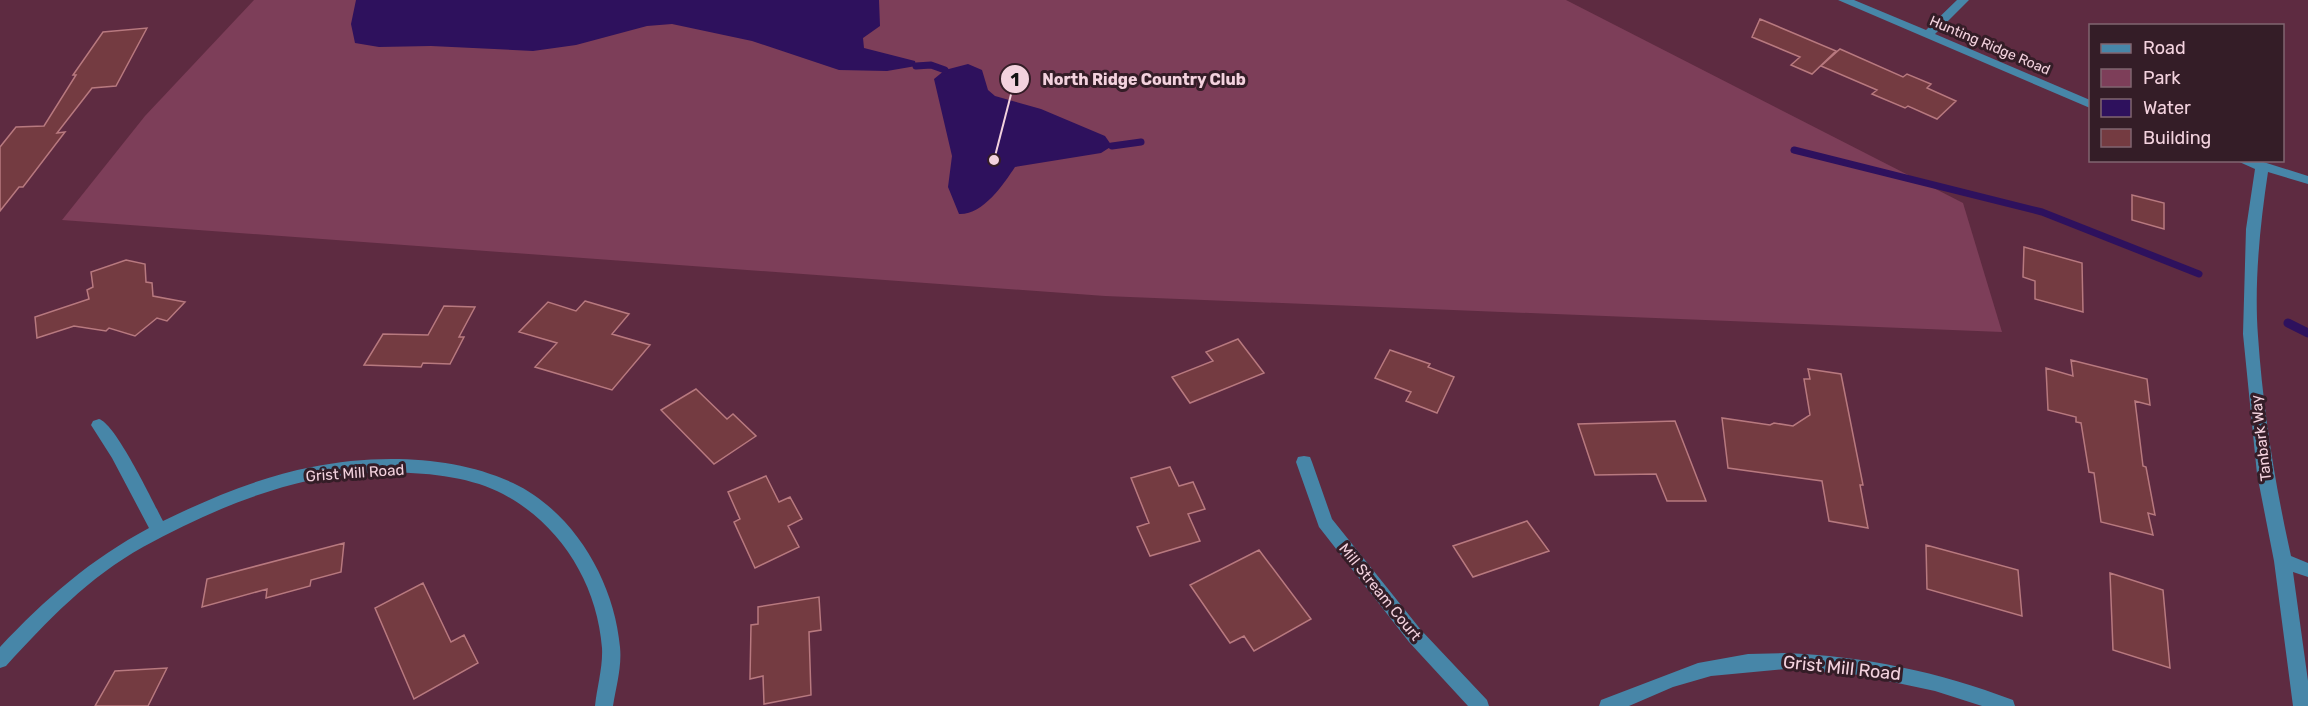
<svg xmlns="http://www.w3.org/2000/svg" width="2308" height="706" font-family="Rubik,sans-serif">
<rect width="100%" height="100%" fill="#5e2b41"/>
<path fill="#7d3e59" d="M 254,0 L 1566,0 L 1963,203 L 2002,332 L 1105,296 L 62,220 L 145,116 Z"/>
<path fill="#2e115d" d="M 356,0 L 879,0 L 880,26 L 863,38 L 864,48 L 915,61 L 916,66 L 887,71 L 839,70 L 752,41 L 672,24 L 647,26 L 576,45 L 533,51 L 431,46 L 379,47 L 355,43 L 351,24 Z
M 968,64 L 982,70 L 988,90 L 995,96 L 1041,109 L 1105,136 L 1112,146 L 1101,153 L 1015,167 C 1003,185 983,215 959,214 L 948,187 L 952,156 L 934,79 L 945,70 Z"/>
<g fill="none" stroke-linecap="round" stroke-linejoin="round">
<path stroke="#2e115d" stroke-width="7" d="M 916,66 L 931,65 L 945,70
M 1112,146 L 1141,142
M 1794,150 L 2042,212 L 2199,274"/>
<path stroke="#2e115d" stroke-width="9" d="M 2288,323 L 2308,333"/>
</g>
<path fill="#743b41" stroke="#b8797f" stroke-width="1.5" d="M 1760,19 L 1836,51 L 1812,74 L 1791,65 L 1800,57 L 1752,37 Z
M 147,28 L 116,86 L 92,88 L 57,133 L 65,132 L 23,187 L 19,187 L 0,211 L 0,147 L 16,127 L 44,126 L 76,75 L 73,75 L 103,32 Z
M 1840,49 L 1903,77 L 1907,74 L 1931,84 L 1927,88 L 1956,101 L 1937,119 L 1908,106 L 1905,108 L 1872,94 L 1877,90 L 1821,66 Z
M 2132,195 L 2164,203 L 2164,229 L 2132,220 Z
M 2024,247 L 2082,263 L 2083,312 L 2035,299 L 2035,281 L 2023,277 Z
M 126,260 L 145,264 L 146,282 L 152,283 L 153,296 L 185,302 L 167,321 L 157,318 L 135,336 L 109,328 L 106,331 L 74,326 L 37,338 L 35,317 L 89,299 L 87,290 L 93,287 L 91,272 Z
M 585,301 L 629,314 L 612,334 L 650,345 L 612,390 L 535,367 L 557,343 L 519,332 L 548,302 L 576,311 Z
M 444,306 L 475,307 L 459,337 L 464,337 L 450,364 L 423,363 L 421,367 L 364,365 L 383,334 L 428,335 Z
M 1238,339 L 1264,373 L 1190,403 L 1172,377 L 1213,361 L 1206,352 Z
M 1390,350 L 1430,364 L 1428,367 L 1454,377 L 1437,413 L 1406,401 L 1411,392 L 1375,378 Z
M 2071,360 L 2147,379 L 2150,405 L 2135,401 L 2143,466 L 2146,467 L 2155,515 L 2148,513 L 2153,535 L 2101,522 L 2094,473 L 2089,472 L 2081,423 L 2076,422 L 2076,417 L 2048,410 L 2046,368 L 2073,376 Z
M 1808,369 L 1841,374 L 1863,485 L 1860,485 L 1868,528 L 1829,521 L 1822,481 L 1728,468 L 1722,418 L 1770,425 L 1774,423 L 1793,426 L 1810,415 L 1804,379 L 1810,379 Z
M 696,389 L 727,419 L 733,414 L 756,436 L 714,464 L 661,410 Z
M 1675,421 L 1706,501 L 1667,501 L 1656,474 L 1595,475 L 1578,424 Z
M 1170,467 L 1179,486 L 1193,482 L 1205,509 L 1188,514 L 1200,541 L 1150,556 L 1137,527 L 1149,523 L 1131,478 Z
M 766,476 L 779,502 L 790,497 L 802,519 L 788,526 L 799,547 L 755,568 L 734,522 L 740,519 L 728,492 Z
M 1527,521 L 1549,551 L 1473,577 L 1453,546 Z
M 344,543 L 341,572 L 311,580 L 310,586 L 266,598 L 267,589 L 202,607 L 207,579 Z
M 1926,545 L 2018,570 L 2022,616 L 1927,589 Z
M 1259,550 L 1311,619 L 1254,651 L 1244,636 L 1230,643 L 1190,585 Z
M 2110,573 L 2163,590 L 2170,668 L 2113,650 Z
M 423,583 L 451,642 L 464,635 L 478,663 L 414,699 L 375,608 Z
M 819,597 L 821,630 L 809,632 L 811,695 L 764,704 L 763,676 L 750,679 L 751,625 L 758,624 L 758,607 Z
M 167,668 L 148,706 L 95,706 L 115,671 Z"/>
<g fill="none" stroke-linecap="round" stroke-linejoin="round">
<path fill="#4786a8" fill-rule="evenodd" d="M 1838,0 L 1854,0 L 1926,30 L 1957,0 L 1969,0 L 1935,34 L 2090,100 L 2090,108 Z
M 2235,160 L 2257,160 L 2308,176 L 2308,184 L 2268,172 C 2260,225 2254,283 2258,336 C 2263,410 2275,484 2291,556 L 2308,563 L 2308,577 L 2293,572 L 2308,681 L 2308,706 L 2293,706 L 2274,561 L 2257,474 L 2243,334 L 2246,229 L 2255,169 Z
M 99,419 C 116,424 153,502 163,521 C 210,498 260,477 312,467 C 375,454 454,455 513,483 C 574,512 614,581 620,647 C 622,667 616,687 613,706 L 595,706 C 597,687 603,667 602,648 C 597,583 560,524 503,494 C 454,467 365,469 311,480 C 252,493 196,518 143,547 C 89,577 47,621 6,666 L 0,668 L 0,647 C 45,599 91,559 149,528 L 112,458 L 91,425 L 93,421 Z
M 1304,456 L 1310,457 L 1312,462 L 1332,519 L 1421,630 L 1487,700 L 1489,706 L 1468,706 L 1409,642 L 1319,527 L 1296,462 L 1298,457 Z
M 1785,653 C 1864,656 1939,672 2013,700 L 2015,706 L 1982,706 L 1935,691 L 1860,675 L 1785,669 L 1711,676 L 1673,687 L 1629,706 L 1599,706 L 1601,700 L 1698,663 L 1748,654 Z"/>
</g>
<g text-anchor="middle" stroke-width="6" stroke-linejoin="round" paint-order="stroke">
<g font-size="14" fill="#f3d2de" stroke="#341d27">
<text transform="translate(1990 45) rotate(23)" y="5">Hunting Ridge Road</text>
</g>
<g font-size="15" fill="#f3d2de" stroke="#341d27">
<text transform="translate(2261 438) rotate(-97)" y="5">Tanbark Way</text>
<text transform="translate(355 473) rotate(-4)" y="5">Grist Mill Road</text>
<text transform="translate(1380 592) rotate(51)" y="5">Mill Stream Court</text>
</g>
<g font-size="18" fill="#f3d2de" stroke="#341d27">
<text transform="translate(1842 668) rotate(6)" y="6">Grist Mill Road</text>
</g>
</g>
<path fill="none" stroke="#f3d2de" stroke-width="2" d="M994 160L1015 79"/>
<g fill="#f3d2de" stroke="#341d27" stroke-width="2">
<circle cx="994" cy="160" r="6"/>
<circle cx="1015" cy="79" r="15"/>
</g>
<g font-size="18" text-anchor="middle" font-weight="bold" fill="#111">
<text x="1015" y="86">1</text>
</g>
<g font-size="16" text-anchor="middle" font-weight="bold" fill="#f3d2de" stroke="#341d27" stroke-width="6" stroke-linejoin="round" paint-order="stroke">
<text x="1144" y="85">North Ridge Country Club</text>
</g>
<rect x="2089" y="24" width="195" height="138" fill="#341d27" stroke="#806570" stroke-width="1.5"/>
<rect x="2101" y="44" width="30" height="9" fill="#4786a8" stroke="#806570" stroke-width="1.5"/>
<text x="2143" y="54" font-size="18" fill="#f3d2de">Road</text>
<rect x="2101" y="69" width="30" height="18" fill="#7d3e59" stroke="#806570" stroke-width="1.5"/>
<text x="2143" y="84" font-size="18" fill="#f3d2de">Park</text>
<rect x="2101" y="99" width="30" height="18" fill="#2e115d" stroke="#806570" stroke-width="1.5"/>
<text x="2143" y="114" font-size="18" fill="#f3d2de">Water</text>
<rect x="2101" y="129" width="30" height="18" fill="#743b41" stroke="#806570" stroke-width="1.5"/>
<text x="2143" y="144" font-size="18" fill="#f3d2de">Building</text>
</svg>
